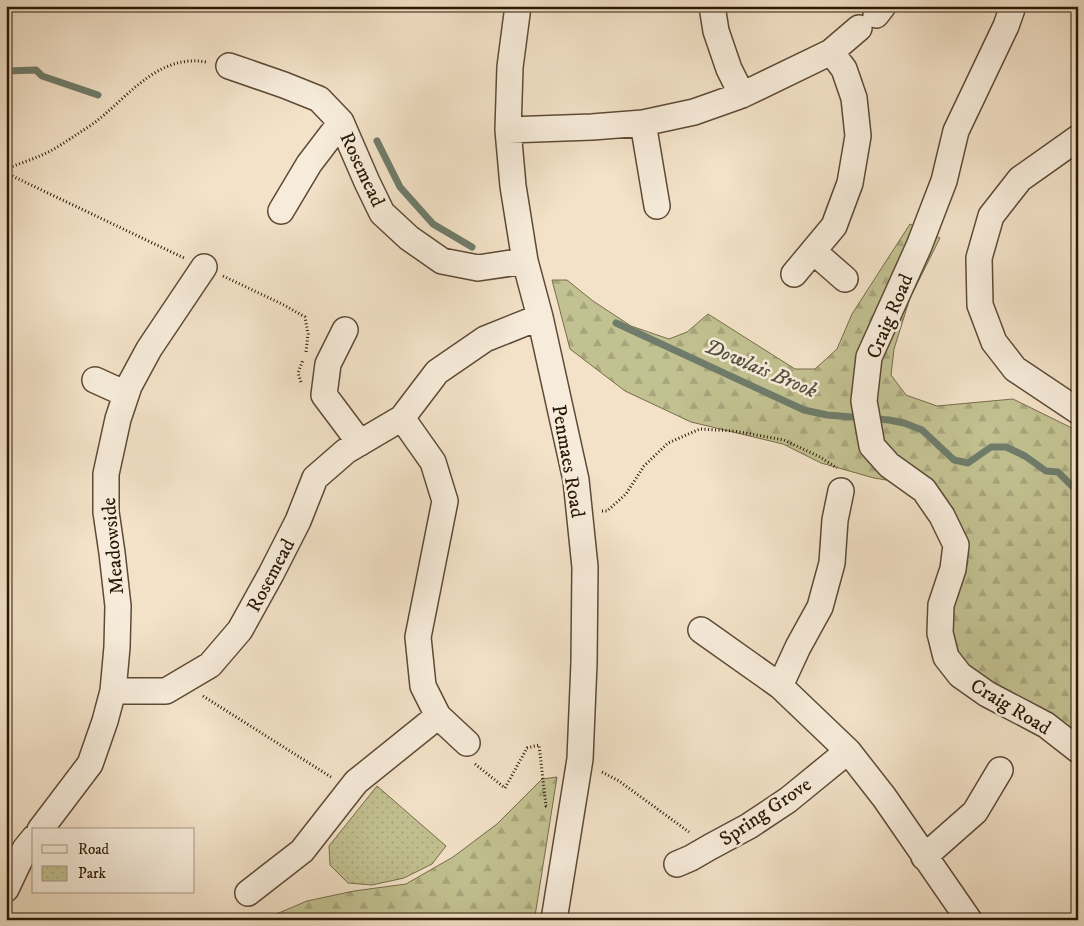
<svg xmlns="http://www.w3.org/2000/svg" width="1084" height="926" font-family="'IM FELL DW Pica',serif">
<defs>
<pattern id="forest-firs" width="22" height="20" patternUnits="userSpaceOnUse" patternTransform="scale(1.25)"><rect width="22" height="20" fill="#c2c191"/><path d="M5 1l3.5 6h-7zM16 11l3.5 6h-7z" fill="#a7a57c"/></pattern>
<pattern id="park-dots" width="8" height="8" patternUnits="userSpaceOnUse" patternTransform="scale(1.25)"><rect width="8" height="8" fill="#c2c191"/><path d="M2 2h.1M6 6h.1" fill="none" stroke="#a7a57c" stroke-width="1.8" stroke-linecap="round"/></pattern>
</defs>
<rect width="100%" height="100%" fill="#f3e2c8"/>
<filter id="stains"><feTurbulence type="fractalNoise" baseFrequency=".004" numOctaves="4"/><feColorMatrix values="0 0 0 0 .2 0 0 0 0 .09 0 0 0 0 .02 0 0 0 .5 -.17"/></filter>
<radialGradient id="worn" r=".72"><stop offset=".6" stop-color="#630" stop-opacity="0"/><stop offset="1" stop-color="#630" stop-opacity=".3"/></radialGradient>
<path fill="url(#forest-firs)" stroke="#766c4b" d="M 910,224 L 940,238 L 910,298 L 894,349 L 891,375 L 906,395 L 937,406 L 1013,399 L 1078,431 L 1078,737 L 989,682 L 962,660 L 952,636 L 953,606 L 968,562 L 960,525 L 898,482 L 874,478 L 821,463 L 783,444 L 691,422 L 625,391 L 570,349 L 552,280 L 567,280 L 593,301 L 631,326 L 669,339 L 687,332 L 708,314 L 795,369 L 815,369 L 837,349 L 852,314 Z
M 557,777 L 535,916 L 533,920 L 262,920 L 307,901 L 354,891 L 406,884 L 453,857 L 497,824 L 542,779 Z"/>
<path fill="url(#park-dots)" stroke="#766c4b" d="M 377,786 L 446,846 L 432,864 L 404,878 L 372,885 L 348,883 L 330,865 L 329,846 Z"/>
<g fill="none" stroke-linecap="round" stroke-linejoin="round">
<path stroke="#6f7c6b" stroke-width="7" d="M 6,71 L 36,70 L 42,76 L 98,95
M 377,141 L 400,187 L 433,224 L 472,247
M 616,323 L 804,410 L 827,415 L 889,420 L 904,423 L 922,430 L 954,460 L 968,463 L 991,447 L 1006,447 L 1025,456 L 1046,471 L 1058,472 L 1072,486 L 1078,490"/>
<defs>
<path id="minor" d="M 518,6 L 510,67 L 508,130 L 513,186 L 525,261 L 540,317 L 576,480 L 585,567 L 584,663 L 580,759 L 554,920
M 712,6 L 716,31 L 729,69 L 742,95
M 1013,6 L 1006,26 L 956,131 L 944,181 L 919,246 L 869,357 L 864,401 L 872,446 L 889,465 L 924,490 L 942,516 L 956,545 L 953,569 L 941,605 L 940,633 L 946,657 L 960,675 L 987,694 L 1046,725 L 1078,750
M 876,15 L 883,6
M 229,66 L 284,85 L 319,99 L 341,122 L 367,182 L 382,213 L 409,238 L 442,261 L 478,268 L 525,261
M 643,123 L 657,206
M 508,130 L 592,127 L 643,123 L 694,112 L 742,95 L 831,52 L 859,28
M 1078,138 L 1020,179 L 991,216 L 979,258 L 980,305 L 994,342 L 1015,369 L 1078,411
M 281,211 L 309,164 L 341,122
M 813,251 L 845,279
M 794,274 L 834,226 L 850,183 L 858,136 L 854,98 L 844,69 L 831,52
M 345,330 L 328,364 L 324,395 L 360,443
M 95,380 L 126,394
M 402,418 L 433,462 L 445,501 L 418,637 L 423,686 L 438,716 L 467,743
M 701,630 L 780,686 L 848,751 L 884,797 L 969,920
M 780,686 L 798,647 L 820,607 L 832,563 L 835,520 L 841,491
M 113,691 L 166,691 L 210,665 L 240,630 L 271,574 L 298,521 L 315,478 L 346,451 L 402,418 L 437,372 L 485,339 L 540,317
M 40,830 L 90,764 L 105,721 L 113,691 L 117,647 L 118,606 L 112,553 L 106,512 L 106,474 L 118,419 L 129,386 L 149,349 L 204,267
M 924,857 L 975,812 L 1000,770
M 677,864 L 691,858 L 710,847 L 749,826 L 788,800 L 848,751
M 6,889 L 25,849 L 34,838
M 248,893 L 302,851 L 356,782 L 438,716"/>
</defs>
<use href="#minor" stroke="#5d4a36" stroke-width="28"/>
<path stroke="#2b1805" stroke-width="3" stroke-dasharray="1 2.5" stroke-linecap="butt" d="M 6,169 C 18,164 31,160 42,155 C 54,150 65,142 76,135 C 85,129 95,123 104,115 C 133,90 163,54 206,62
M 6,173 L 184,258
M 223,276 L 284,305 L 305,317 L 308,334 L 306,352
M 301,382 L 298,373 L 303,360
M 602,511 L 607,511 L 626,494 L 644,466 L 668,443 L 700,429 L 734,431 L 784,440 L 820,457 L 837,468
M 203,696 L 331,777
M 475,764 L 505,788 L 527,748 L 539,745 L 546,806 L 549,807
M 602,772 L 619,781 L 689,832"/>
<use href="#minor" stroke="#f7ecdb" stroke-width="25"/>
</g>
<g text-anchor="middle" stroke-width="5" stroke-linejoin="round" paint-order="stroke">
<g font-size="20" fill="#2b1805" stroke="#f7ecdb">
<text transform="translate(363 169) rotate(65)" y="7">Rosemead</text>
<text transform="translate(889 316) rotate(-67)" y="7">Craig Road</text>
<text transform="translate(569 461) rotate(80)" y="7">Penmaes Road</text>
<text transform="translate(112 546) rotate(-95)" y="7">Meadowside</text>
<text transform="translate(270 575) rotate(-62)" y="7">Rosemead</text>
<text transform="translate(1011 706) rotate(31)" y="7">Craig Road</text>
<text transform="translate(765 811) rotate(-34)" y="7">Spring Grove</text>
</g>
<g font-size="21" font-style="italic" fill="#535240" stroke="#f7ecdb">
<text transform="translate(761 368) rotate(23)" y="7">Dowlais Brook</text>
</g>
</g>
<rect width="1084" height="926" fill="none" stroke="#f3e2c8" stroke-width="25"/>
<rect x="8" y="8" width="1069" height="911" fill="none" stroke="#2b1805" stroke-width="2.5"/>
<rect x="12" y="12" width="1059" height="901" fill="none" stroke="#2b1805"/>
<rect x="32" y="828" width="162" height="65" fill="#f7ecdb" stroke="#a59785"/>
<rect x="42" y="845" width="25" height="8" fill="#f7ecdb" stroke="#a59785"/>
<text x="78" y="854" font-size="15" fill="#2b1805">Road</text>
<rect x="42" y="866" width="25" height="15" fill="url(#park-dots)" stroke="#a59785"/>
<text x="78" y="878" font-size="15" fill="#2b1805">Park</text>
<rect width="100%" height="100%" filter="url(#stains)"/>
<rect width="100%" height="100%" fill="url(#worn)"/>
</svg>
